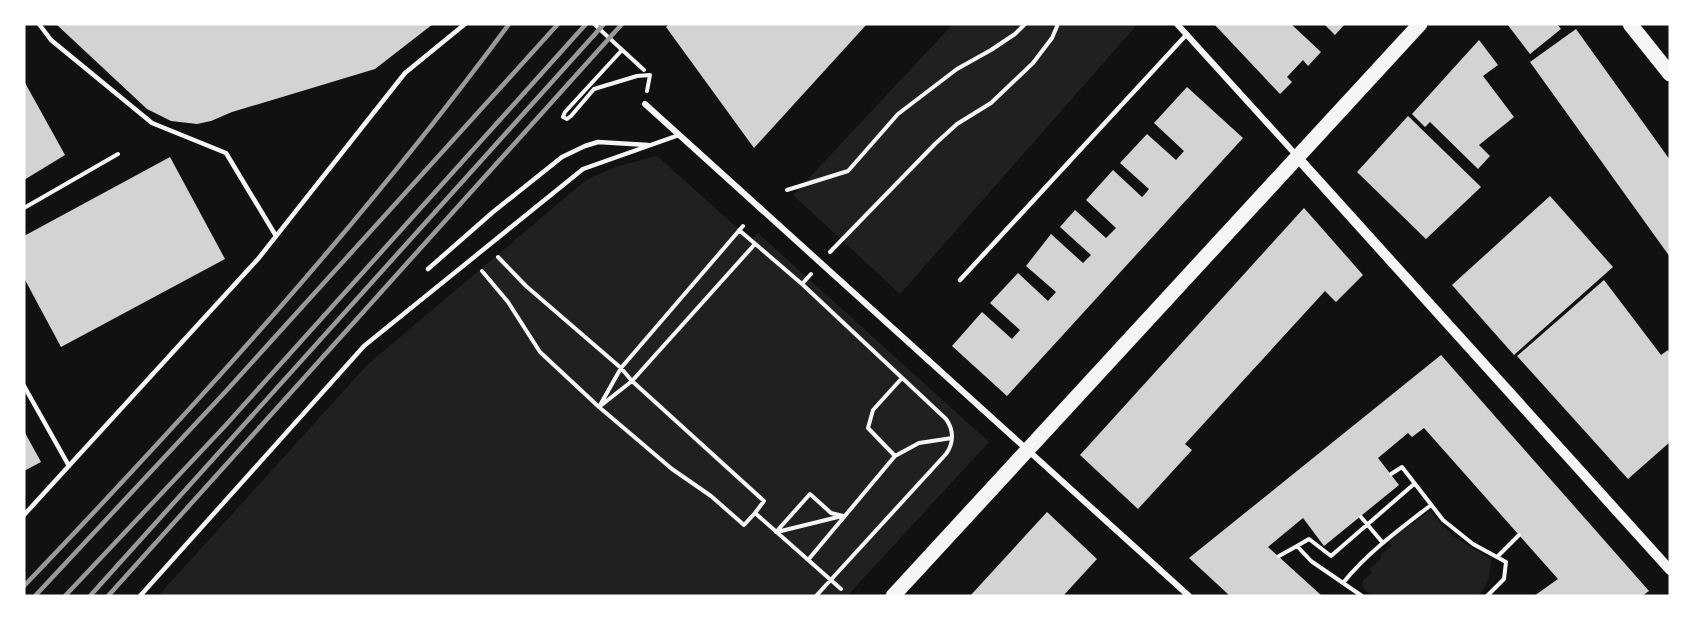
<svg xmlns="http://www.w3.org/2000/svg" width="1694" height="620" font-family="Mulish,sans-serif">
<rect width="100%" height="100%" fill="#111"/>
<path fill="#202020" d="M 953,24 L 1132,24 L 1135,27 L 900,294 L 793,195 Z
M 657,156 L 751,240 L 758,233 L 989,442 L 847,596 L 158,596 L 367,365 L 586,180 L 618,166 Z
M 1430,511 L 1453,536 L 1491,559 C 1490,574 1489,585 1478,596 L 1374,596 L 1366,591 L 1362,586 L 1363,580 L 1372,573 L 1369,569 L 1381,559 L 1381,554 L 1392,546 L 1389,542 L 1392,538 Z"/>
<path fill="#d3d3d3" d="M 56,24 L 433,24 L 375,69 L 232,112 L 211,121 L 197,124 L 171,121 L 147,109 Z
M 669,24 L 867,24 L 754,148 L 666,27 Z
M 1214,24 L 1291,24 L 1321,52 L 1308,66 L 1303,60 L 1287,77 L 1292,82 L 1280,94 Z
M 1324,24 L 1345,24 L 1335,35 Z
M 1507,24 L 1557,24 L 1561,29 L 1530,54 Z
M 1576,29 L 1670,160 L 1670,257 L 1530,62 Z
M 1479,40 L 1498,65 L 1483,76 L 1514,117 L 1479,145 L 1490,156 L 1478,169 L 1430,122 L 1425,127 L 1412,114 Z
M 24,81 L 65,155 L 24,180 Z
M 1187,87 L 1243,138 L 1007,396 L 952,346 L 982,312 L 1012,339 L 1020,330 L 990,303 L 1018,273 L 1048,301 L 1056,292 L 1026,266 L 1051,234 L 1083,263 L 1091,255 L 1060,227 L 1075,210 L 1106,238 L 1116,228 L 1086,200 L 1113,170 L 1142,197 L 1145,194 L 1149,189 L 1120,163 L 1147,134 L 1176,160 L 1184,151 L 1154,123 Z
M 1408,116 L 1481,187 L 1426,239 L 1357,172 Z
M 170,157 L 225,259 L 61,347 L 24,278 L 24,236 Z
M 1550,196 L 1613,267 L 1514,355 L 1452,285 Z
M 1304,208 L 1363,275 L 1336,302 L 1325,291 L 1185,444 L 1192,450 L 1138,509 L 1080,455 Z
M 1604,280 L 1661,355 L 1668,350 L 1670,354 L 1670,442 L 1628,479 L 1517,356 Z
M 1441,355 L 1649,591 L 1642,596 L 1534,596 L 1558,579 L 1424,428 L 1412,437 L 1408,433 L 1378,458 L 1399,485 L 1324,546 L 1303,518 L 1268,547 L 1322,596 L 1230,596 L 1189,558 Z
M 24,431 L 41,462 L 24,471 Z
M 1047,512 L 1097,559 L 1063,596 L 970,596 Z"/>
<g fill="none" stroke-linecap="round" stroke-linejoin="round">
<path stroke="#f5f5f5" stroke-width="4" d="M 594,24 L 644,70
M 622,50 L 565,112 L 563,117 L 567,119 L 571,116 L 594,89 L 637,76 L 650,75 L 647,91
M 787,190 L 848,171 L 898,114 L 957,69 L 991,50 L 1015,34 L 1025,24
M 24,208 L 118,154
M 743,226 L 621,368 L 599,407 L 672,469 L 711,496 L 744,525 L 755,513 L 841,589
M 739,230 L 802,284 L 946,419 C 954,430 954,443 946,454 L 816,596
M 830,252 L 935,144 L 957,124 L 991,103 L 1033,63 L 1052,38 L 1058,24
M 498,257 L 526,286 L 621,368 L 632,381 L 764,501 L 755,513
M 482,271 L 508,302 L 540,352 L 599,407 L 632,381 L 755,244
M 802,284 L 811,274
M 895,456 L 868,428 L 873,410 L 902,378
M 1391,474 L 1402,467 L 1443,520 L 1473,544 L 1506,562 L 1504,579 L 1487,596
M 1361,517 L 1383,543
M 776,532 L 810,494 L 831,513 L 843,516
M 777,532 L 842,516
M 1297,546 L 1309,539 L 1331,556 L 1414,484
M 1279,556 L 1297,546 L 1311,561 L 1362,596
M 1498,556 L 1519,535
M 808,560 L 895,456 L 919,443 L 952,438
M 1343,583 C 1367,553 1400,529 1431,505"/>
<path stroke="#f5f5f5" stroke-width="4.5" d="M 39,24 L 51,40 L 152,123 L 226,153 L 276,236
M 428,269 L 493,212 L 562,157 L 585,146 L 598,142 L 648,145
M 960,280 L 1187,34
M 24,386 L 69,466
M 24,515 L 258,259 L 405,73 L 465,24
M 140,596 L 364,346 L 583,169 L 679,135"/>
<path stroke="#f5f5f5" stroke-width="6" d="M 1177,24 L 1297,156
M 645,104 L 1189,596"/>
<path stroke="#f5f5f5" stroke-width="10" d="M 1297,157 L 1670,570"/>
<path stroke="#f5f5f5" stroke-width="15" d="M 1630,24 L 1670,74
M 893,596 L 1420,24"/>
<path stroke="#9a9a9a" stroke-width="4.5" d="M 24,586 C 195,407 362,223 509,24
M 35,596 L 227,390 L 558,24
M 65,596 L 225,426 L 586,24
M 90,596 L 604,24
M 108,596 L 622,24"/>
</g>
<rect width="1694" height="620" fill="none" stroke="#ffffff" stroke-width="51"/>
</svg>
